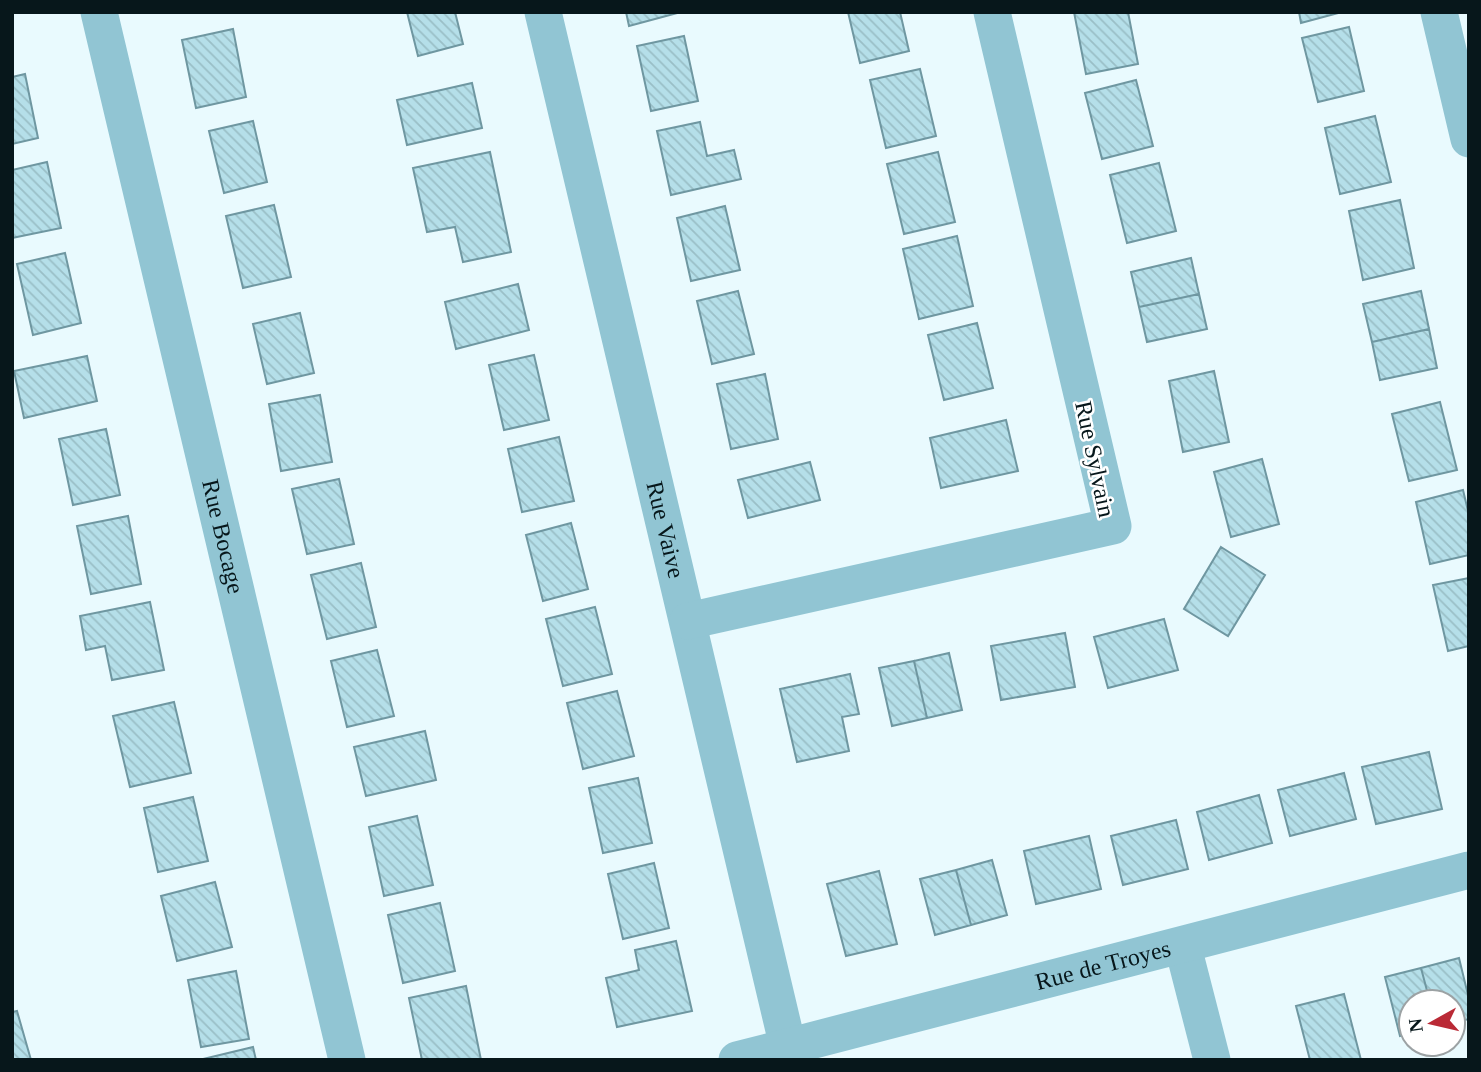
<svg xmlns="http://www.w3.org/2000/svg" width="1481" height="1072" font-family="Georgia,serif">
<defs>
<pattern id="building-back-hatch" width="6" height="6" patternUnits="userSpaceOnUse" patternTransform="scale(1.75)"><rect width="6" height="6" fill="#b5dfe9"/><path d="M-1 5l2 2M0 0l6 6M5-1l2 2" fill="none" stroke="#9abfc7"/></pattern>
</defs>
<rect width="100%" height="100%" fill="#e9fafe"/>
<path fill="url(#building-back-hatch)" stroke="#6f97a1" stroke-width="2" d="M 407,12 L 455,12 L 463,44 L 418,56 Z
M 626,12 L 681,12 L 629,26 Z
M 848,12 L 900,12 L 909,51 L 860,63 Z
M 1074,12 L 1128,12 L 1138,64 L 1086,74 Z
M 1299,12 L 1342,12 L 1301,23 Z
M 1349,27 L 1364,91 L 1318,102 L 1302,38 Z
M 233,29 L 246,97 L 196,108 L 182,40 Z
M 684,36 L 698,101 L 651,111 L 637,46 Z
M 920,69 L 936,136 L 886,148 L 870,80 Z
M 25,74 L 38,138 L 12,144 L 12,77 Z
M 1136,80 L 1153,146 L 1102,159 L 1085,93 Z
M 472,83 L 482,128 L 407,145 L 397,100 Z
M 1375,116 L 1391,182 L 1340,194 L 1325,128 Z
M 253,121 L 267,182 L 224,193 L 209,131 Z
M 700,122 L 707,156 L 734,150 L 741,179 L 671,195 L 657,131 Z
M 490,152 L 511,252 L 463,262 L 455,227 L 427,232 L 413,168 Z
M 938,152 L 955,222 L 904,234 L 887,164 Z
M 47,162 L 61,228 L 12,238 L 12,170 Z
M 1159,163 L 1176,231 L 1127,243 L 1110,175 Z
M 1400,200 L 1414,268 L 1363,280 L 1349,211 Z
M 274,205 L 291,277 L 243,288 L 226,216 Z
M 725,206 L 740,270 L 691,281 L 677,218 Z
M 957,236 L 973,306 L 919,319 L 903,249 Z
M 65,253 L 81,323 L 33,335 L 17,264 Z
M 1191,258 L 1199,294 L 1139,307 L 1131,272 Z
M 518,284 L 529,330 L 456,349 L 445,302 Z
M 738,291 L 754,354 L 712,364 L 697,301 Z
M 1421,291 L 1429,329 L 1372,342 L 1363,304 Z
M 1199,294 L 1207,329 L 1147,342 L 1139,307 Z
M 300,313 L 314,373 L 267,384 L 253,324 Z
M 977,323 L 993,388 L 944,400 L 928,335 Z
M 1429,329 L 1437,368 L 1380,380 L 1372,342 Z
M 534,355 L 549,420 L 504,430 L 489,365 Z
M 87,356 L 97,401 L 24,418 L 14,371 Z
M 1214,371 L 1229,442 L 1183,452 L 1169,381 Z
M 765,374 L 778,439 L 731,449 L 717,384 Z
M 320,395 L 332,462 L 281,471 L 269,404 Z
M 1440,402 L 1457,470 L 1409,481 L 1392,414 Z
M 1006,420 L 1018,471 L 941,488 L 930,438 Z
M 106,429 L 120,495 L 73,505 L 59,439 Z
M 559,437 L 574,501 L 522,512 L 508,449 Z
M 1262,459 L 1279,524 L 1231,537 L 1214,472 Z
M 810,462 L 820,500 L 748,518 L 738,480 Z
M 339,479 L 354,544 L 307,554 L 292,489 Z
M 1463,490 L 1469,515 L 1469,555 L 1430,564 L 1416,502 Z
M 128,516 L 141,584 L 91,594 L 77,526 Z
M 571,523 L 588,589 L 543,601 L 526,535 Z
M 1221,547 L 1265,575 L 1228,636 L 1184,609 Z
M 361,563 L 376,627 L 327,639 L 311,575 Z
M 1469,578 L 1469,646 L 1448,651 L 1433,585 Z
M 150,602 L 164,670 L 112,680 L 105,646 L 86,650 L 80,616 Z
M 595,607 L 612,674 L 563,686 L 546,619 Z
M 1164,619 L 1178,670 L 1108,688 L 1094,637 Z
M 1065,633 L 1075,687 L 1001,700 L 991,646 Z
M 377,650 L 394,716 L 347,727 L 331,661 Z
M 949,653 L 962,710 L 927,718 L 914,661 Z
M 914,661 L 927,718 L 892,726 L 879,668 Z
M 850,674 L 859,714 L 842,717 L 849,751 L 797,762 L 780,689 Z
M 617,691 L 634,756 L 583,769 L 567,703 Z
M 174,702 L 191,773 L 130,787 L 113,716 Z
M 425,731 L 436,780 L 366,796 L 354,747 Z
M 1429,752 L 1442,809 L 1376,824 L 1362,767 Z
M 1344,773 L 1356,819 L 1290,836 L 1278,790 Z
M 638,778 L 652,843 L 603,853 L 589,788 Z
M 1259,795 L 1272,843 L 1209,860 L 1197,812 Z
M 193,797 L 208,861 L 158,872 L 144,808 Z
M 417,816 L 433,885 L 384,896 L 369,827 Z
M 1176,820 L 1188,869 L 1123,885 L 1111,836 Z
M 1089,836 L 1101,889 L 1036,904 L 1024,851 Z
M 992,860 L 1007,915 L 971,925 L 956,870 Z
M 654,863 L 669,928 L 623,939 L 608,874 Z
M 956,870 L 971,925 L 935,935 L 920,879 Z
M 879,871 L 897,944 L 846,956 L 827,884 Z
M 215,882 L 232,947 L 177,961 L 161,896 Z
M 440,903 L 455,971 L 403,983 L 388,915 Z
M 676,941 L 692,1011 L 617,1027 L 606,978 L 639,970 L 635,950 Z
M 1459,958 L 1469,999 L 1469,1019 L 1453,1023 L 1453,1002 L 1430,1002 L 1421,968 Z
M 1421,968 L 1430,1002 L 1411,1002 L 1411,1033 L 1400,1036 L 1385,977 Z
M 236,971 L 249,1039 L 201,1047 L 188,980 Z
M 466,986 L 481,1060 L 422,1060 L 409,998 Z
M 1344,994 L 1361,1060 L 1310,1060 L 1296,1006 Z
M 17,1011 L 31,1060 L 12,1060 L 12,1012 Z
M 253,1047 L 256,1060 L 199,1060 Z"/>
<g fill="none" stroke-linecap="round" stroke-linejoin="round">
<g stroke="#91c5d3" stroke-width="37">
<path id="s1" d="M 99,12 L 347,1060"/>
<path id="s2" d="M 543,12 L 788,1047"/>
<path d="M 1439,12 L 1469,139"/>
<path d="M 688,621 L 1113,526 L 992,12"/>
<path d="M 1183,947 L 1212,1060"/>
<path id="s3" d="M 737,1060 L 1469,870"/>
</g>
</g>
<g text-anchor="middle" stroke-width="5" stroke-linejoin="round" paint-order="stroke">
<g font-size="24" fill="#07171b" stroke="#fff">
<text transform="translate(1095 459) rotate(78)" y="8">Rue Sylvain</text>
<text dy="8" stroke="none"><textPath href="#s2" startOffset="532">Rue Vaive</textPath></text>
<text dy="8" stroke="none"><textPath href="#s1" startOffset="539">Rue Bocage</textPath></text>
<text dy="8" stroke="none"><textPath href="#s3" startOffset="378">Rue de Troyes</textPath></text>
</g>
</g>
<rect width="1481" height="1072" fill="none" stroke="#07171b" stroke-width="28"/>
<g transform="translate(1432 1023) rotate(262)"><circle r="33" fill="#ffffff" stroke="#9ca2a4" stroke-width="2"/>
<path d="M0-5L12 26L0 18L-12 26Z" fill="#ba2a36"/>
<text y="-10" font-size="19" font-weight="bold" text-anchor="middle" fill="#07171b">N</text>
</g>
</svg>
